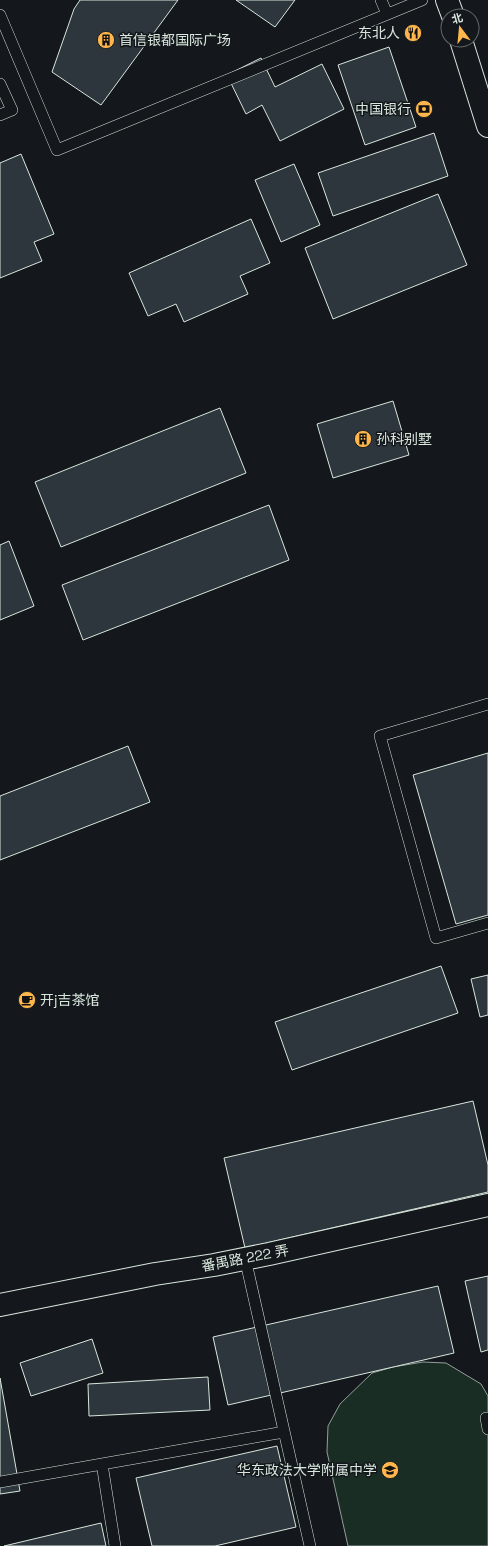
<svg xmlns="http://www.w3.org/2000/svg" width="488" height="1546" font-family="'Space Grotesk','Noto Sans SC',sans-serif">
<rect width="100%" height="100%" fill="#14181c"/>
<path fill="#1a2d24" stroke="#939e99" d="M 423,1362 L 446,1363 L 481,1384 L 488,1396 L 488,1546 L 348,1546 L 327,1452 L 328,1426 L 340,1404 L 372,1373 L 393,1367 Z"/>
<path fill="#2c363c" stroke="#d8e6dc" d="M 80,0 L 178,0 L 101,105 L 52,72 L 74,9 Z
M 236,0 L 295,0 L 275,27 Z
M 389,47 L 416,127 L 365,145 L 338,65 Z
M 261,58 L 275,87 L 322,64 L 344,109 L 280,141 L 262,105 L 246,114 L 227,75 Z
M 434,133 L 448,176 L 333,216 L 318,173 Z
M 21,154 L 54,234 L 34,242 L 42,261 L 0,278 L 0,163 Z
M 294,164 L 320,225 L 281,242 L 255,180 Z
M 438,194 L 467,265 L 333,319 L 305,248 Z
M 251,219 L 270,263 L 240,276 L 248,294 L 184,322 L 176,304 L 148,316 L 129,273 Z
M 393,401 L 409,455 L 333,478 L 317,424 Z
M 220,408 L 246,473 L 61,547 L 35,482 Z
M 269,505 L 289,560 L 83,640 L 62,585 Z
M 9,541 L 34,606 L 0,620 L 0,545 Z
M 128,746 L 150,802 L 0,860 L 0,796 Z
M 488,753 L 488,915 L 456,924 L 413,775 Z
M 441,966 L 458,1013 L 292,1070 L 275,1022 Z
M 488,975 L 488,1015 L 480,1017 L 471,979 Z
M 473,1101 L 488,1165 L 488,1192 L 245,1248 L 224,1158 Z
M 488,1276 L 488,1350 L 481,1352 L 465,1281 Z
M 438,1286 L 454,1353 L 228,1405 L 213,1337 Z
M 92,1339 L 103,1373 L 31,1396 L 20,1363 Z
M 208,1377 L 210,1410 L 89,1416 L 88,1384 Z
M 0,1378 L 20,1491 L 0,1494 Z
M 277,1446 L 296,1527 L 215,1546 L 152,1546 L 136,1478 Z
M 101,1523 L 106,1546 L 4,1546 Z"/>
<g fill="none" stroke-linecap="round" stroke-linejoin="round">
<defs>
<path id="service" d="M 381,0 L 387,14
M 0,15 L 57,150 L 422,0
M 0,84 L 12,110 L 0,115
M 488,704 L 380,736 L 436,938 L 488,923
M 245,1258 L 310,1546
M 488,1418 L 486,1418 L 488,1429
M 102,1464 L 284,1432
M 0,1482 L 102,1464 L 115,1546"/>
<path id="minor" d="M 0,1305 L 155,1274 L 214,1265 L 269,1254 L 488,1205"/>
<path id="tertiary" d="M 447,0 L 453,16
M 461,40 L 488,126"/>
</defs>
<use href="#service" stroke="#d8e6dc" stroke-width="12"/>
<use href="#minor" stroke="#d8e6dc" stroke-width="24"/>
<use href="#tertiary" stroke="#d8e6dc" stroke-width="24"/>
<use href="#service" stroke="#14181c" stroke-width="11"/>
<use href="#minor" stroke="#14181c" stroke-width="22"/>
<use href="#tertiary" stroke="#14181c" stroke-width="22"/>
</g>
<defs>
<symbol id="restaurant-disc" viewBox="-11 -11 22 22"><circle r="9.5" fill="#ffb74d" stroke="#14181c"/><path d="M-5-6h1v4h1v-4h1v4h1v-4h1v5L-1.5 .5V6h-2V.5L-5-1ZM5-6V6H3V1.5H1.5Q1.5-4 5-6Z" fill="#111"/></symbol>
<symbol id="building-disc" viewBox="-11 -11 22 22"><circle r="9.5" fill="#ffb74d" stroke="#14181c"/><path d="M-4-6H4V6H1V3H-1V6H-4ZM-2.5-4.3h1.7v1.8h-1.7ZM.8-4.3h1.7v1.8H.8ZM-2.5-1h1.7V.8h-1.7ZM.8-1h1.7V.8H.8Z" fill="#111"/></symbol>
<symbol id="bank-disc" viewBox="-11 -11 22 22"><circle r="9.5" fill="#ffb74d" stroke="#14181c"/><path d="M-6-4H6V4H-6ZM0-2.3a2.3 2.3 0 1 0 0 4.6a2.3 2.3 0 1 0 0-4.6Z" fill="#111"/></symbol>
<symbol id="cafe-disc" viewBox="-11 -11 22 22"><circle r="9.5" fill="#ffb74d" stroke="#14181c"/><path d="M-5.5-4.5H6V0H3Q3 3.5 0 3.5H-2.5Q-5.5 3.5-5.5 0ZM3-3.2v2h1.7v-2ZM-6 4.5H4V6H-6Z" fill="#111"/></symbol>
<symbol id="school-disc" viewBox="-11 -11 22 22"><circle r="9.5" fill="#ffb74d" stroke="#14181c"/><path d="M0-5L7-2L0 1L-7-2ZM-4 1L0 2.5L4 1V4Q0 6-4 4Z" fill="#111"/></symbol>
</defs>
<g fill-rule="evenodd">
<use href="#restaurant-disc" x="403" y="23" width="20" height="20"/>
<use href="#building-disc" x="96" y="30" width="20" height="20"/>
<use href="#bank-disc" x="414" y="99" width="20" height="20"/>
<use href="#building-disc" x="353" y="429" width="20" height="20"/>
<use href="#cafe-disc" x="17" y="990" width="20" height="20"/>
<use href="#school-disc" x="380" y="1460" width="20" height="20"/>
</g>
<g text-anchor="middle" stroke-width="3" stroke-linejoin="round" paint-order="stroke">
<g font-size="14" fill="#d8e6dc" stroke="#14181c" text-anchor="end">
<text x="400" y="38">东北人</text>
<text x="119" y="45" text-anchor="start">首信银都国际广场</text>
<text x="411" y="114">中国银行</text>
<text x="376" y="444" text-anchor="start">孙科别墅</text>
<text x="40" y="1005" text-anchor="start">开j吉茶馆</text>
<text x="377" y="1475">华东政法大学附属中学</text>
</g>
<g font-size="14" fill="#d8e6dc" stroke="#14181c">
<text transform="translate(245 1258) rotate(-11)" y="5">番禺路 222 弄</text>
</g>
</g>
<g transform="translate(460 28) rotate(344)"><circle r="19" fill="#14181c" stroke="#626a69"/>
<path d="M0-3L7 15L0 10L-7 15Z" fill="#ffb74d"/>
<text y="-6" font-size="11" font-weight="bold" text-anchor="middle" fill="#d8e6dc">北</text>
</g>
</svg>
